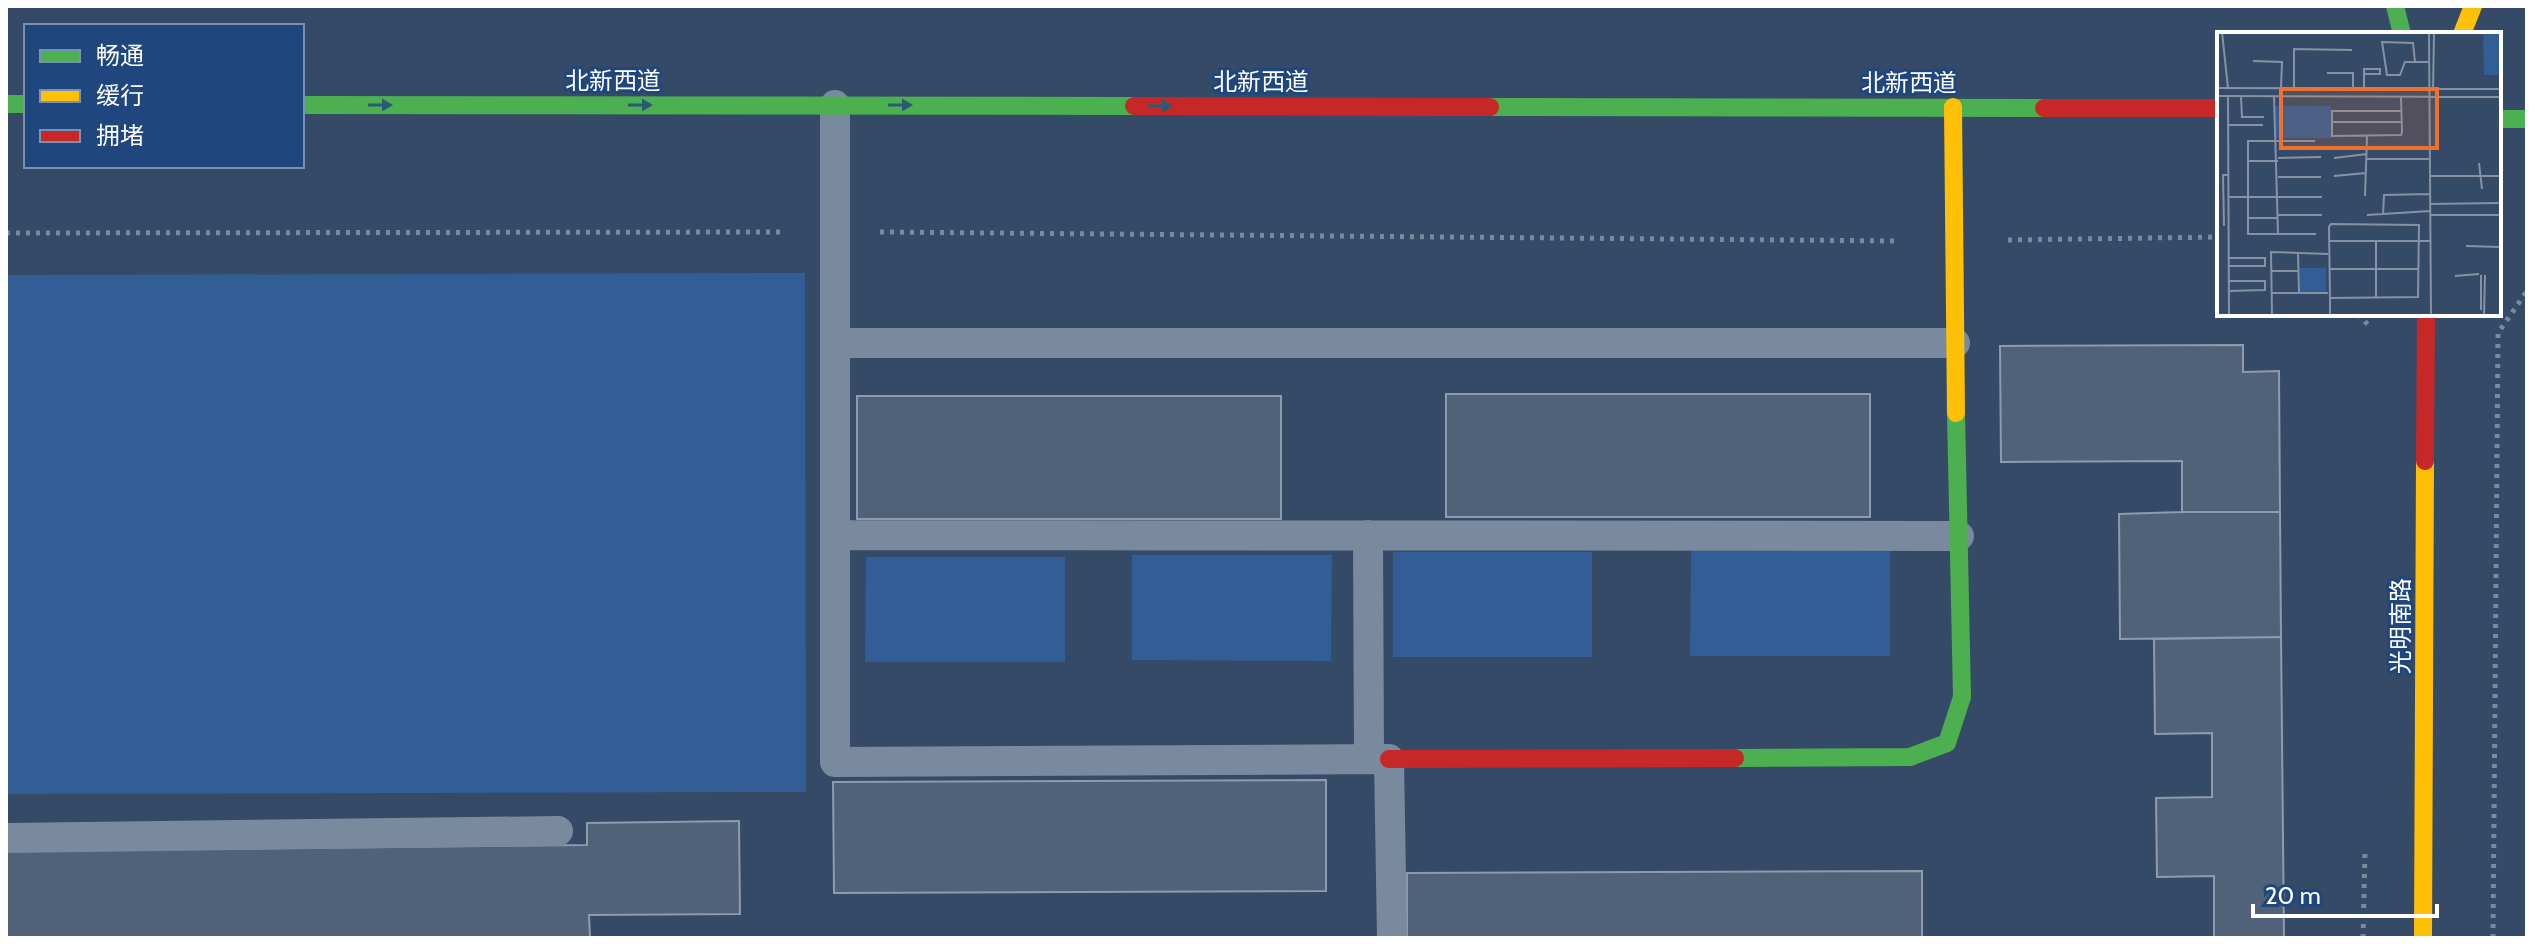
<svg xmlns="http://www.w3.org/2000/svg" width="2533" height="944" font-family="Cabin,'Noto Sans SC',sans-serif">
<rect width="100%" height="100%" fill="#354a67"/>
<path fill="#325d95" d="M 805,273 L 806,792 L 6,794 L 6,275 Z
M 1691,550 L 1890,551 L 1890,656 L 1690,656 Z
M 1393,552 L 1592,552 L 1592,657 L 1393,657 Z
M 1132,555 L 1332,555 L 1331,661 L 1132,660 Z
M 866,557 L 1065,557 L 1065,662 L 865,662 Z"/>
<path fill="#506279" stroke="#8d9bad" stroke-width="2" d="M 2243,345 L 2243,372 L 2279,371 L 2280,512 L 2182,512 L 2182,461 L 2001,462 L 2000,346 Z
M 1446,394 L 1870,394 L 1870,517 L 1446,517 Z
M 857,396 L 1281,396 L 1281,519 L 857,519 Z
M 2182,512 L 2280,512 L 2281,637 L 2120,639 L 2119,514 Z
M 2281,637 L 2284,938 L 2214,938 L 2214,876 L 2157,877 L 2156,798 L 2212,797 L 2212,733 L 2155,734 L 2154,639 Z
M 1326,780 L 1326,891 L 834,893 L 833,782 Z
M 739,821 L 740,914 L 589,915 L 590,938 L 6,938 L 6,851 L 587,845 L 587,823 Z
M 1922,871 L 1922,938 L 1407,938 L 1407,873 Z"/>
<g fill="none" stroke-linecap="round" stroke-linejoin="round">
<path stroke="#7a8a9e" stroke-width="5" stroke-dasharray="4 6" stroke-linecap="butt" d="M 880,232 L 1898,241
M 6,233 L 786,232
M 2008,240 L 2219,237
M 2358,314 L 2371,328
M 2363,938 L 2365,849
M 2493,938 L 2498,333 L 2527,291"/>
<path stroke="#7a8a9e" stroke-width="30" d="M 835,105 L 835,343
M 835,535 L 1959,536
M 1368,535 L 1369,758
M 6,838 L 558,831
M 1392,938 L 1389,759 L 835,762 L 835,343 L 1955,343"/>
<path stroke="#4caf50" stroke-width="18" d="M 2395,6 L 2402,34
M 6,104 L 26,104
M 302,105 L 1134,106
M 1490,107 L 2044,108
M 2499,119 L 2527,119
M 1735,758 L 1910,757 L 1947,743 L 1962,697 L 1956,413"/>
<path stroke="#ffc107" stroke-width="18" d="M 2462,34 L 2473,6
M 1953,107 L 1956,413
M 2423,938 L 2425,461"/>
<path stroke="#c62828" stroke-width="18" d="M 1134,106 L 1490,107
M 2044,108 L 2219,108
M 2425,461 L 2426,314
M 1389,759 L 1735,758"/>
</g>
<defs><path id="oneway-solid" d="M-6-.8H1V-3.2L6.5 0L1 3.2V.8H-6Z" transform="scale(2)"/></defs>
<g fill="#285c74">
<use href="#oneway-solid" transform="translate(380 105)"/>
<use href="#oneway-solid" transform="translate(640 105)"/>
<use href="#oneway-solid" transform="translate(900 105)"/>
<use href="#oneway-solid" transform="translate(1160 106)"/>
</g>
<g text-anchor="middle" stroke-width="6" stroke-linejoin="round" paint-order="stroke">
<g font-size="24" fill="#fff" stroke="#1f477d">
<text x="613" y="89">北新西道</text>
<text x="1261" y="90">北新西道</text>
<text x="1909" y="91">北新西道</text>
<text transform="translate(2401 626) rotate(-90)" y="8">光明南路</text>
</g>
</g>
<g transform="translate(2217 32)">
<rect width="284" height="284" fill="#354a67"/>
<path d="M 266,0 L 284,0 L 284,43 L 267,43 ZM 58,74 L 114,74 L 114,106 L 58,106 ZM 83,236 L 109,236 L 109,260 L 83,260 Z" fill="#325d95"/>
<path fill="none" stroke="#8692a4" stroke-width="2" d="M 5,0 L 11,56M 212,0 L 214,284M 36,29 L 65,30 L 64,56M 198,30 L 196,11 L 165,10 L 170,43 L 183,43 L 188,30 L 212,30M 110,41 L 136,41 L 136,57M 147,42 L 163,42 L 163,37 L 147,37 L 147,57M 0,56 L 284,57M 77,57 L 77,17 L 135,18M 216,59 L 217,0M 0,64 L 284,65M 11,64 L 12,284M 24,64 L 25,85 L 47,85M 57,64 L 61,202M 184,65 L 185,100 L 184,103 L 115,104 L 115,79 L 185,79M 115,90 L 185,90M 11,93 L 46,93M 98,109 L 31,109 L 31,202 L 99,202M 61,126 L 104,125M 117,126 L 150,122M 150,127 L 213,127M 31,129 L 61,129M 262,131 L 265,157M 117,144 L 149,141M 213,144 L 284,144M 61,145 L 104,145M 148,164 L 150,104M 11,165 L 105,165M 213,172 L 282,171M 61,183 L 105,183M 150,183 L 213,179M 166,183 L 167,163 L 213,162M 213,183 L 284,183M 31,186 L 61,186M 7,194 L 6,143 L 11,143M 112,209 L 213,209M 159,209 L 159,266M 249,214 L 284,215M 81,220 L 82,261M 11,226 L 48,226 L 48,234 L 11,234M 112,237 L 201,237M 54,239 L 81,239M 264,243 L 264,278M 238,244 L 262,242M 11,249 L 48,249 L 48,258 L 11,259M 54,261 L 111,261M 113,266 L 201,265 L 202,193 L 114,192 L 112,195 L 113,266 L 113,284M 55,284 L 54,220 L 111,222M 267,284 L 268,243"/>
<path fill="#eb7230" fill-opacity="0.15" stroke="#eb7230" stroke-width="4" d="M 64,57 L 220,57 L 220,116 L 64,116 Z"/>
<rect width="284" height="284" fill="none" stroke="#fff" stroke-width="4"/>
</g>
<rect width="2533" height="944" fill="none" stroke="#ffffff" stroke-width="16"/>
<rect x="24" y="24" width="280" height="144" fill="#1f477d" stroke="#7991b1" stroke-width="2"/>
<rect x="40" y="50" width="40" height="12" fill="#4caf50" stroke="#7991b1" stroke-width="2"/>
<text x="96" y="64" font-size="24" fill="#ffffff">畅通</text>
<rect x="40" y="90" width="40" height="12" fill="#ffc107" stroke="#7991b1" stroke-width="2"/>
<text x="96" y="104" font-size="24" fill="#ffffff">缓行</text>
<rect x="40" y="130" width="40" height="12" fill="#c62828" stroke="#7991b1" stroke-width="2"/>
<text x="96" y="144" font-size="24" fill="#ffffff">拥堵</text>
<path d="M2253 904v12h184v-12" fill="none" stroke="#ffffff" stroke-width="4"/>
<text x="2265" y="904" font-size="24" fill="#ffffff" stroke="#1f477d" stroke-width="6" paint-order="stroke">20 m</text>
</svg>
